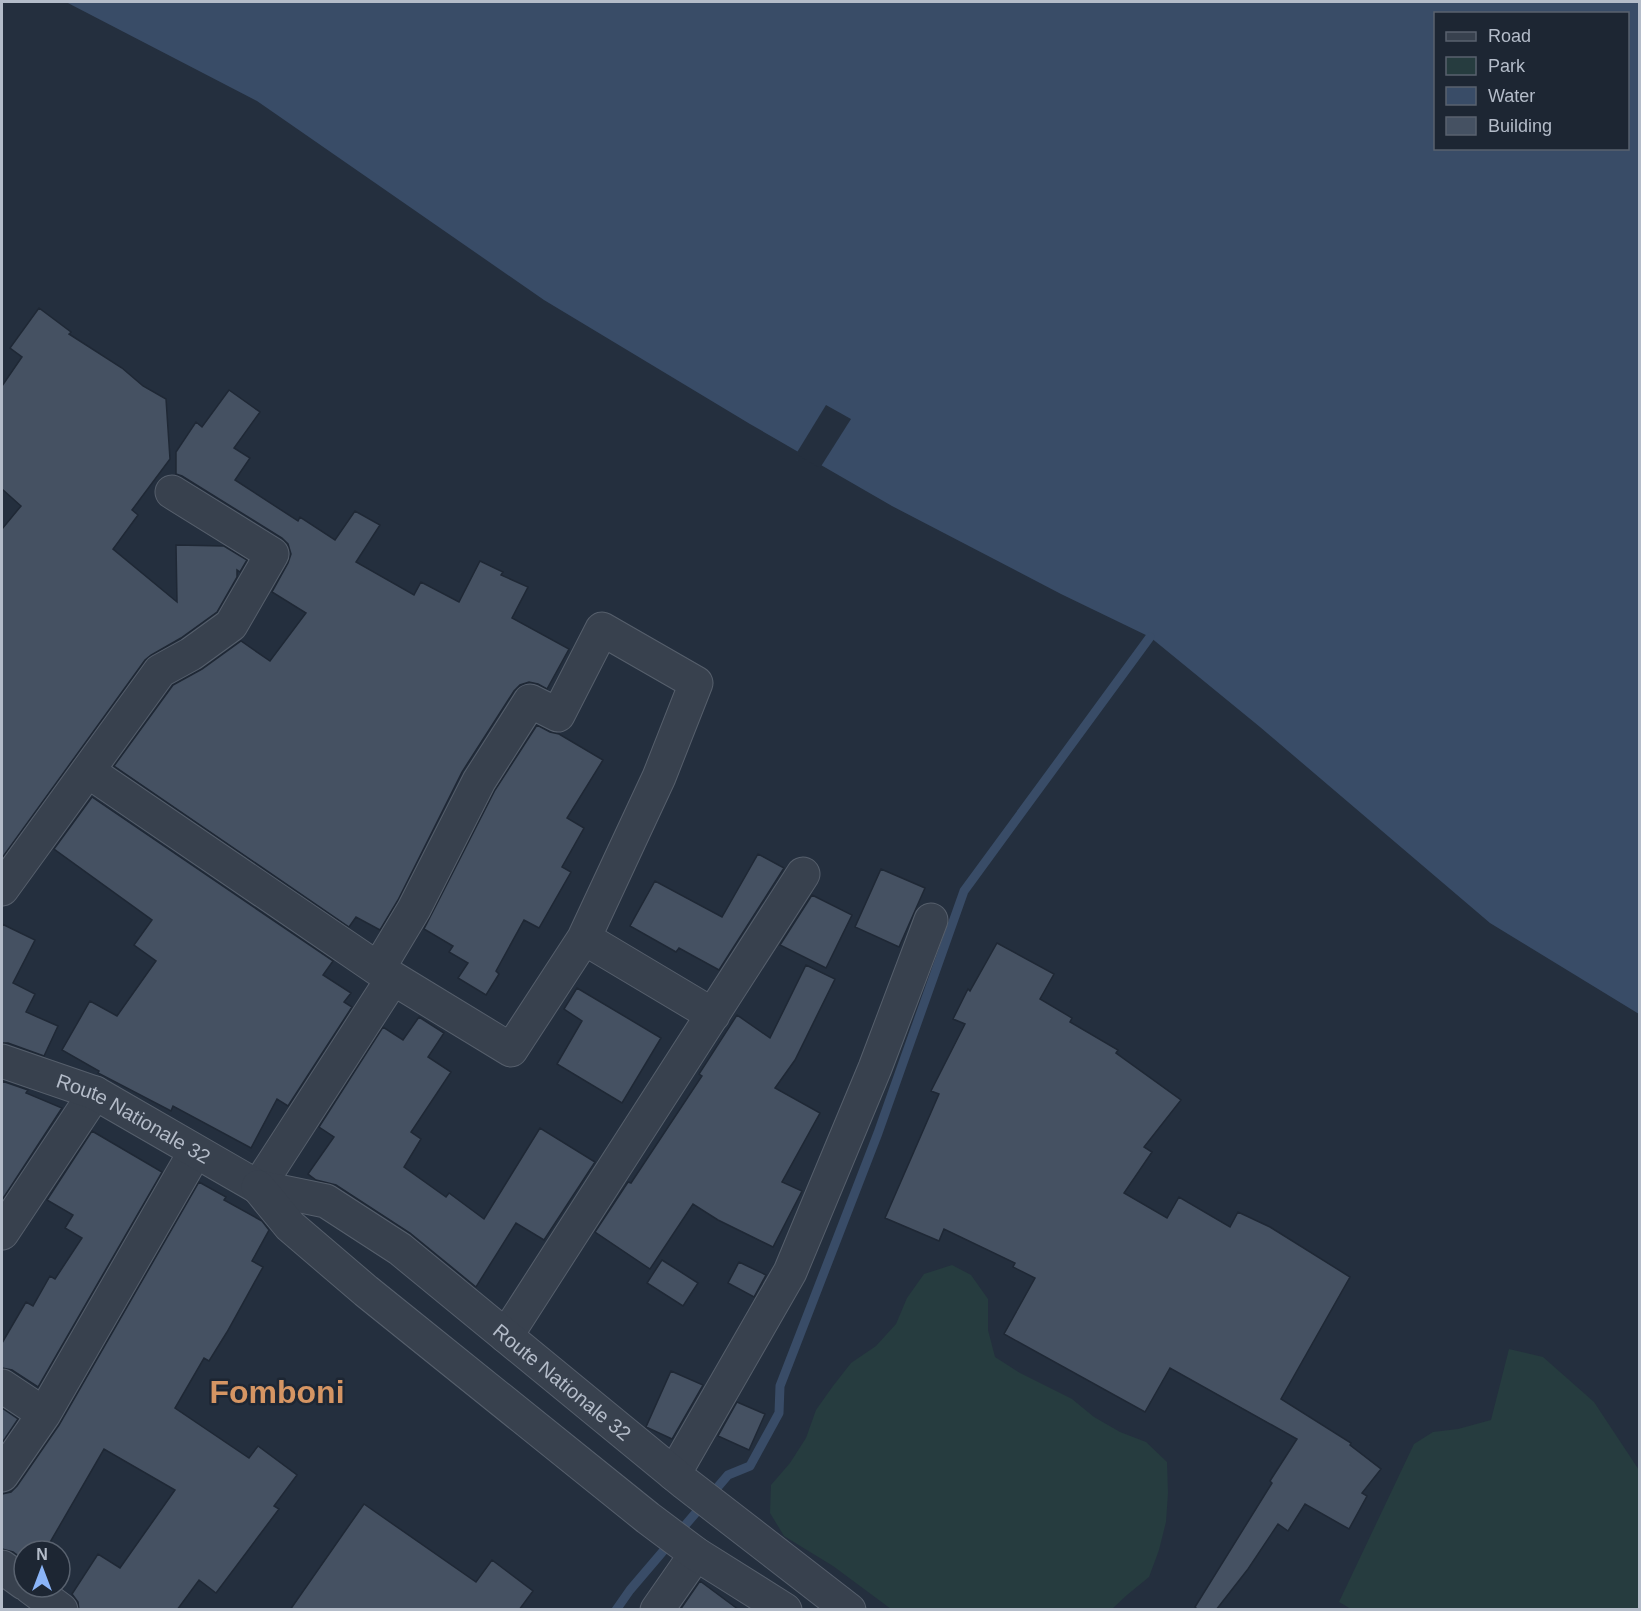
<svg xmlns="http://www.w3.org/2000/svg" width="1641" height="1611" font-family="Arial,sans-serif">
<rect width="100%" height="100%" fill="#242f3e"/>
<path fill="#263c3f" d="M 952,1265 L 971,1275 L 988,1299 L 988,1330 L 995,1357 L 1020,1373 L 1072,1399 L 1094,1417 L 1120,1432 L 1146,1442 L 1167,1462 L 1168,1493 L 1166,1522 L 1159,1550 L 1149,1577 L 1127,1595 L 1112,1609 L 891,1609 L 833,1566 L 784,1536 L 770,1513 L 771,1485 L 790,1463 L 806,1438 L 816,1410 L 833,1386 L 851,1363 L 876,1346 L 896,1324 L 907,1298 L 924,1274 Z
M 1509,1349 L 1543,1357 L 1594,1402 L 1639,1470 L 1639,1609 L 1351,1609 L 1339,1602 L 1414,1444 L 1433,1432 L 1458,1429 L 1491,1420 Z"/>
<path fill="#394c67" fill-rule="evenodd" d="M 66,2 L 1639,2 L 1639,1014 L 1490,923 L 1260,727 L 1150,637 L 1061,594 L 892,506 L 750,424 L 544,300 L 257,101 ZM 1436,14 L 1628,14 L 1628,148 L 1436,148 Z"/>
<path fill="#242f3e" d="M 826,405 L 851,419 L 820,468 L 796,454 Z"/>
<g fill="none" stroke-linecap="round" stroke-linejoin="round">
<path stroke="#394c67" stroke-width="9" d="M 616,1610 L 630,1590 L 728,1475 L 750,1466 L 779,1413 L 780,1386 L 878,1133 L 964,891 L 1150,637"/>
</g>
<path fill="#455162" stroke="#1f2835" stroke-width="1.5" d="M 39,308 L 71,332 L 69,334 L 122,368 L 143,386 L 166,399 L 170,459 L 132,510 L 138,515 L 113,549 L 177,602 L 176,545 L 224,546 L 247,560 L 240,572 L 237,570 L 237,577 L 217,612 L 181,638 L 151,655 L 145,660 L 2,858 L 2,529 L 21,506 L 2,489 L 2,386 L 22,357 L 10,348 Z
M 229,390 L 260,412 L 234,448 L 250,458 L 235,480 L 298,521 L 300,517 L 335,540 L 355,511 L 380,525 L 356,562 L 414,595 L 421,582 L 459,602 L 480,561 L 503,572 L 501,575 L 528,587 L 512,618 L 569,649 L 547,689 L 538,684 L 529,682 L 520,685 L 514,691 L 462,772 L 398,900 L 380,930 L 356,917 L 349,927 L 114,766 L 173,685 L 202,669 L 241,641 L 270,661 L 306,613 L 272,592 L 288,563 L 291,554 L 288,544 L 282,538 L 182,476 L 176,474 L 176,452 L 196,422 L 202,427 Z
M 537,725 L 550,732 L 559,734 L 603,760 L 567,818 L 584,828 L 562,867 L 571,872 L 539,928 L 524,920 L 496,971 L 499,974 L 486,995 L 458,978 L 468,963 L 449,952 L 453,946 L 424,929 L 495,790 Z
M 92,797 L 333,961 L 323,975 L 351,993 L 344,1002 L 352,1007 L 288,1106 L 277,1099 L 251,1148 L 173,1106 L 171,1111 L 98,1073 L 99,1071 L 62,1050 L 90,1001 L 117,1016 L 156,961 L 134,945 L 152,920 L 54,849 Z
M 758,854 L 784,868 L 719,970 L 679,948 L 676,952 L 630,926 L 655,881 L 722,917 Z
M 881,869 L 925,888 L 899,947 L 855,927 Z
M 812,895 L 852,915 L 826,968 L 780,945 Z
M 2,924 L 35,940 L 13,983 L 35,994 L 26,1012 L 58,1026 L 44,1056 L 8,1043 L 2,1043 Z
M 997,943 L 1054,974 L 1040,999 L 1072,1018 L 1070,1022 L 1118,1050 L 1116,1053 L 1181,1100 L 1144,1147 L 1152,1152 L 1124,1193 L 1167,1218 L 1179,1197 L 1230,1227 L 1238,1212 L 1270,1227 L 1350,1277 L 1281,1399 L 1351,1443 L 1350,1445 L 1381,1469 L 1362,1493 L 1367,1496 L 1349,1529 L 1305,1504 L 1288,1531 L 1278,1524 L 1248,1569 L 1216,1610 L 1198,1610 L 1195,1607 L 1272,1483 L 1270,1481 L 1297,1439 L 1170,1368 L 1145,1412 L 1004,1334 L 1035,1278 L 1013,1267 L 1015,1263 L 944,1229 L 939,1241 L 885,1218 L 939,1094 L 931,1091 L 965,1024 L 953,1019 L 968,989 L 970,991 Z
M 806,965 L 835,979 L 795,1060 L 775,1088 L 820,1113 L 782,1182 L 802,1191 L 773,1247 L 718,1220 L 693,1204 L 650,1269 L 595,1232 L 628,1182 L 631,1183 L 702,1076 L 699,1074 L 737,1015 L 770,1038 Z
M 577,988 L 661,1038 L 622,1103 L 557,1064 L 582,1021 L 564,1009 Z
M 419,1017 L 444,1033 L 428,1057 L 451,1072 L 411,1132 L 421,1139 L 404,1167 L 446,1197 L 449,1193 L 484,1219 L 540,1128 L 595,1162 L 544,1240 L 516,1223 L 476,1287 L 410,1233 L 336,1185 L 316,1180 L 308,1174 L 334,1137 L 319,1127 L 383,1027 L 403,1040 Z
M 2,1081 L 28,1090 L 26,1093 L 62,1108 L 2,1200 Z
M 92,1131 L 162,1172 L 38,1387 L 12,1370 L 2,1368 L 2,1343 L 26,1302 L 33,1306 L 50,1276 L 55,1279 L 82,1238 L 65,1228 L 73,1215 L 47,1200 Z
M 199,1182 L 226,1197 L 224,1200 L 262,1221 L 269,1230 L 252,1261 L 263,1267 L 227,1332 L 209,1361 L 204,1358 L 175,1408 L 249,1458 L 258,1446 L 297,1475 L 274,1506 L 279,1509 L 216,1593 L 199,1580 L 177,1610 L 79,1610 L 78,1602 L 72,1594 L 98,1554 L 120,1568 L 175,1490 L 104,1449 L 45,1551 L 24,1551 L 24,1560 L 13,1552 L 2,1549 L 2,1494 L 11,1492 L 17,1486 L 59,1425 Z
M 662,1260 L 698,1283 L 683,1306 L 647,1283 Z
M 739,1262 L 766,1275 L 754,1297 L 728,1283 Z
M 671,1371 L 703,1385 L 672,1439 L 646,1427 Z
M 737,1402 L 765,1414 L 749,1450 L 718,1436 Z
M 2,1408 L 18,1419 L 2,1443 Z
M 364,1504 L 476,1582 L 492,1560 L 533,1591 L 519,1610 L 290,1610 Z
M 700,1581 L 739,1610 L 680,1610 Z"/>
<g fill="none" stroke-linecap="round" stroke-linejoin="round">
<defs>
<path id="minor" d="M 88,771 L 378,969 L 511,1050 L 584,938 L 659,777 L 696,683 L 602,629 L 558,715 L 530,701 L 479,781 L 414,909 L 378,969
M 2,889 L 160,671 L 191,654 L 231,625 L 272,554 L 172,492
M 584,938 L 713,1015
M 258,1187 L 393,978
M 2,1233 L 95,1093
M 506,1336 L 803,874
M 2,1386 L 44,1414
M 674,1474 L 790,1272 L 875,1068 L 931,920
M 2,1475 L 44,1414 L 195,1152
M 2,1567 L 24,1583
M 30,1587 L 61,1610
M 657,1610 L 696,1554"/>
<g id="tertiary">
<path id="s1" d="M 2,1061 L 95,1093 L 258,1187 L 326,1201 L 400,1249 L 685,1483 L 849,1610"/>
<path d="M 258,1187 L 290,1226 L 366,1291 L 648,1518 L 696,1554 L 785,1610"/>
</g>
</defs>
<use href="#minor" stroke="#565f6c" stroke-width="35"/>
<use href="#tertiary" stroke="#565f6c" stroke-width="35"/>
<use href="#minor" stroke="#38414e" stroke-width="33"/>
<use href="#tertiary" stroke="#38414e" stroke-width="33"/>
</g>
<g text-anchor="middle" stroke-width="5" stroke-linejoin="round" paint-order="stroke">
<g font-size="20" fill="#b4bcc9" stroke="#1d2633">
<text dy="7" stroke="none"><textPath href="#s1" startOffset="144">Route Nationale 32</textPath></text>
<text dy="7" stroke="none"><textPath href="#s1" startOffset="654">Route Nationale 32</textPath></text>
</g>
<g font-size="32" font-weight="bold" fill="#d59563" stroke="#1d2633">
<text x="277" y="1403">Fomboni</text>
</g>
</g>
<rect width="1641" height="1611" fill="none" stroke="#b4bcc9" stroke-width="6"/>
<rect x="1434" y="12" width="195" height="138" fill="#1d2633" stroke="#59626f" stroke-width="1.5"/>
<rect x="1446" y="32" width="30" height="9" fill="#38414e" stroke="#59626f" stroke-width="1.5"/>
<text x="1488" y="42" font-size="18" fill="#b4bcc9">Road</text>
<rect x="1446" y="57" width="30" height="18" fill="#263c3f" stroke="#59626f" stroke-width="1.5"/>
<text x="1488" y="72" font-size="18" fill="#b4bcc9">Park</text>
<rect x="1446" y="87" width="30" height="18" fill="#394c67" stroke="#59626f" stroke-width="1.5"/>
<text x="1488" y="102" font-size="18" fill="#b4bcc9">Water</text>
<rect x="1446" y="117" width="30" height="18" fill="#455162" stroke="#59626f" stroke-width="1.5"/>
<text x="1488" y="132" font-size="18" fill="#b4bcc9">Building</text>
<g transform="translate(42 1569)"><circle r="28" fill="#1d2633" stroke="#59626f" stroke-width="1.5"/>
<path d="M0-4.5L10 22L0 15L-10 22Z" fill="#8ab4f8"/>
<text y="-9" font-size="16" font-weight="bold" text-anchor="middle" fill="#b4bcc9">N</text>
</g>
</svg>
